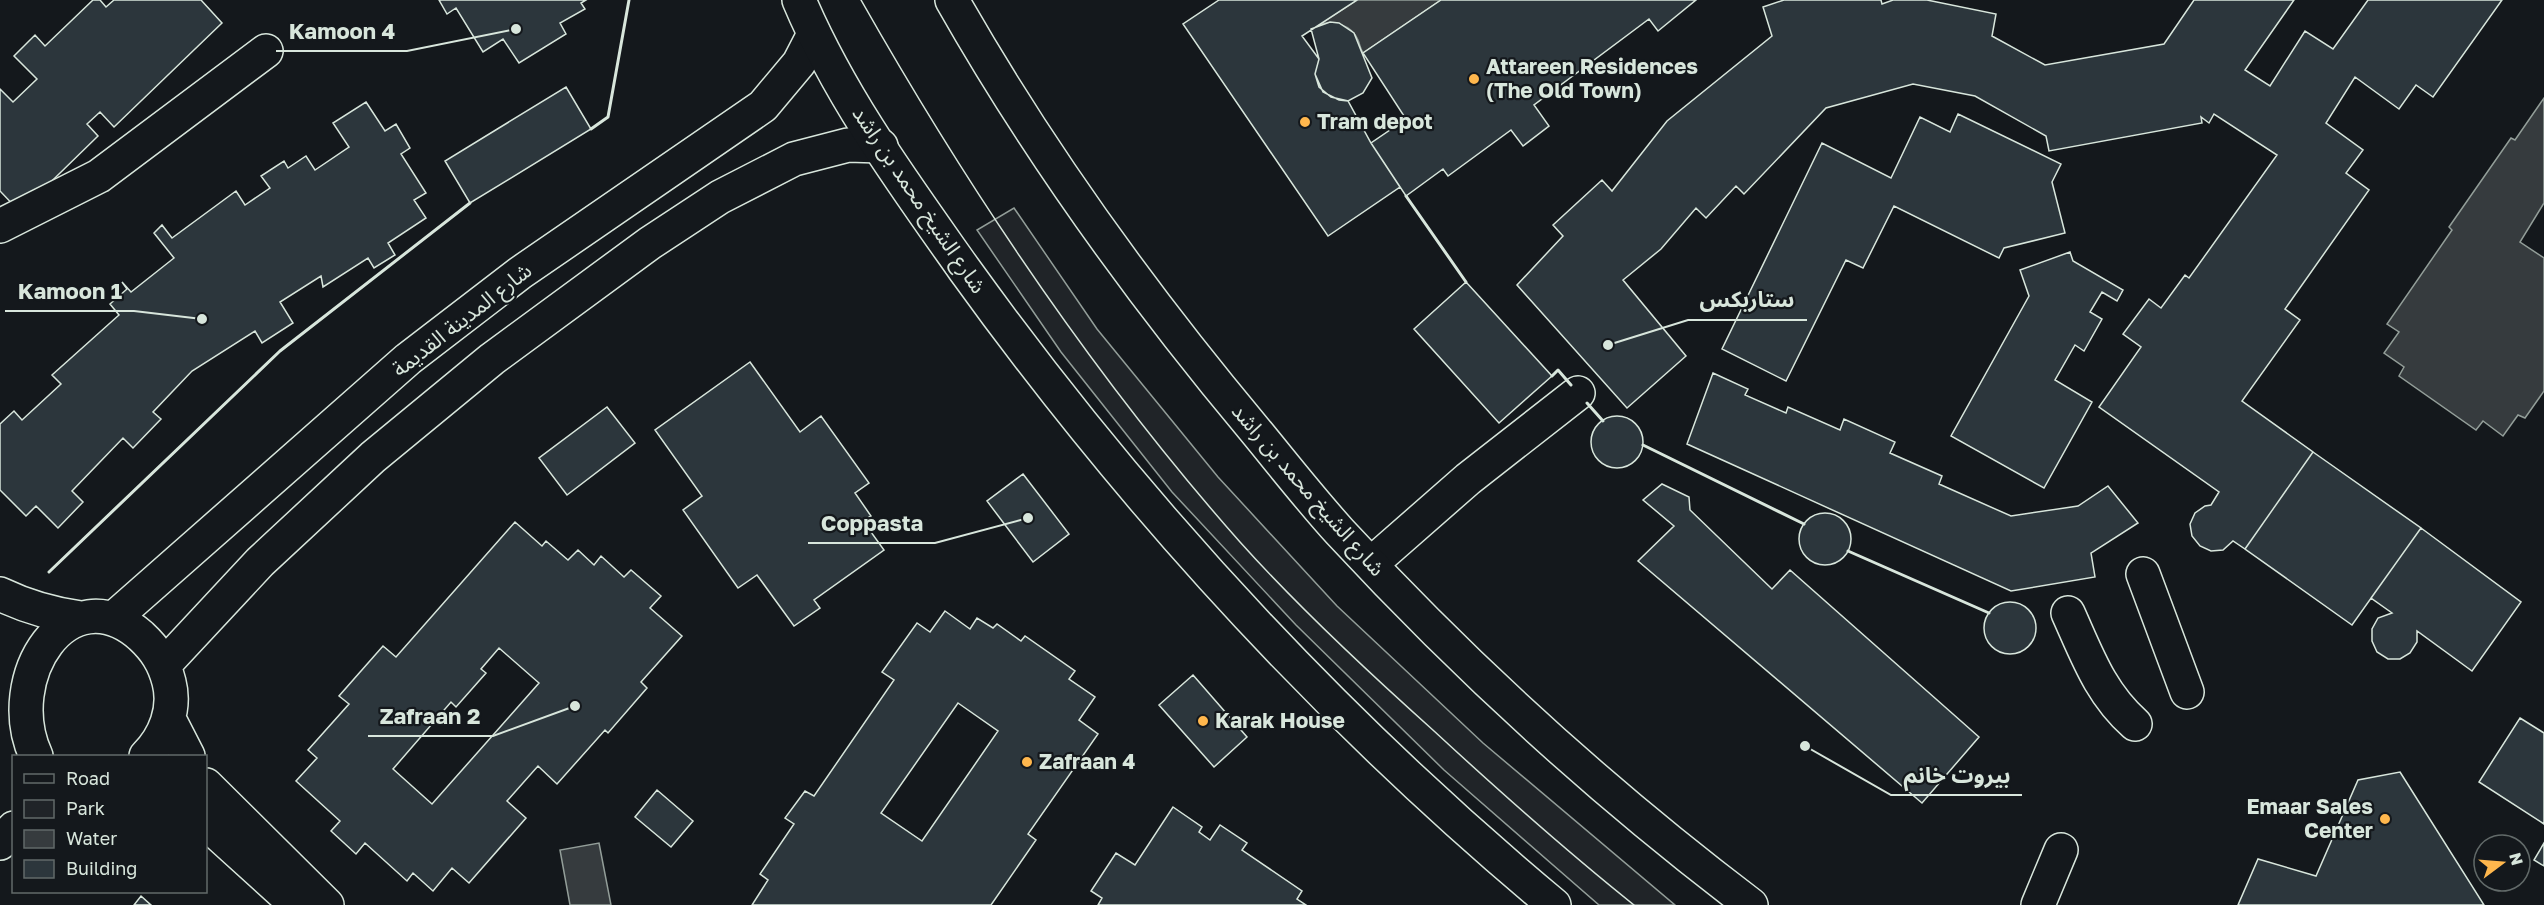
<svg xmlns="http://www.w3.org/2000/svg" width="2544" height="905" font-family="'Golos Text','Noto Sans Arabic',sans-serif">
<rect width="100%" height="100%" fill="#14181c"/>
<path fill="#202428" stroke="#939e99" stroke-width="1.5" d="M 1014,208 L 1097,329 L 1218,477 L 1337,606 L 1483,743 L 1675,905 L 1599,905 L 1444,770 L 1296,625 L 1172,492 L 1061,352 L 977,230 Z"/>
<path fill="#363b3e" stroke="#939e99" stroke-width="1.5" d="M 1357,0 L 1441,0 L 1363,53 C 1360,48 1360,45 1358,40 C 1351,24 1334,21 1320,24 Z
M 2544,98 L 2544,203 L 2520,242 L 2544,258 L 2544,391 L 2525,418 L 2518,415 L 2503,436 L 2483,421 L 2476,430 L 2399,376 L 2404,367 L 2384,353 L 2399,332 L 2387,324 L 2452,230 L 2449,227 L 2511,138 L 2515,140 Z
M 599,843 L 611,905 L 570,905 L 560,850 Z"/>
<path fill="#2c363c" stroke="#d8e6dc" stroke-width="1.5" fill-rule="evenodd" d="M 93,0 L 100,0 L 106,7 L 114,0 L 201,0 L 222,23 L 114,127 L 100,112 L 87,124 L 98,136 L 20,212 L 0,191 L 0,89 L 13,102 L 37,79 L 14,56 L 35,35 L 45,46 Z
M 439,0 L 586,0 L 581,3 L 585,9 L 560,23 L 566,34 L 519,63 L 503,39 L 483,52 L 456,8 L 447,14 Z
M 1219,0 L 1357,0 L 1302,36 L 1319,59 L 1315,74 L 1319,87 L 1331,97 L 1348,101 L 1371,143 L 1400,187 L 1328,236 L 1183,24 Z
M 1441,0 L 1696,0 L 1658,31 L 1649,19 L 1534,105 L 1549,126 L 1523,146 L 1511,130 L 1448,176 L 1443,169 L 1406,196 L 1371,143 L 1406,119 L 1363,53 Z
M 1784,0 L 1881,0 L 1882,4 L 1893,0 L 1927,0 L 1996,14 L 1992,36 L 2045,65 L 2164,44 L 2194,0 L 2294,0 L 2245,70 L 2270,86 L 2305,31 L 2333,49 L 2368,0 L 2502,0 L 2433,97 L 2416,85 L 2399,109 L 2355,77 L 2326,123 L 2363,150 L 2346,173 L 2369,190 L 2285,309 L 2300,320 L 2242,401 L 2313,452 L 2245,549 L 2233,541 L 2223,550 L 2211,551 L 2200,546 L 2192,536 L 2190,524 L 2195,513 L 2205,506 L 2211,505 L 2219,492 L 2099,407 L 2141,347 L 2123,334 L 2149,299 L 2161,308 L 2185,275 L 2189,278 L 2277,155 L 2214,114 L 2209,123 L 2201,117 L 2202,123 L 2049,151 L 2046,136 L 1975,96 L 1913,84 L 1826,108 L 1744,194 L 1736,186 L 1706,218 L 1696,208 L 1661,249 L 1623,280 L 1686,356 L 1627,408 L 1517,285 L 1563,236 L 1553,225 L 1602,180 L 1612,191 L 1667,121 L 1772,36 L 1763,7 Z
M 1330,22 L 1339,23 L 1354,33 L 1372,78 L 1363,93 L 1348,101 L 1339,100 L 1323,92 L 1315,74 L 1319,59 L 1311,29 Z
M 566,87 L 591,129 L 470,203 L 445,161 Z
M 366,102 L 385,131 L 396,124 L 410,148 L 401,154 L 426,193 L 414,200 L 426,218 L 388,243 L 395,255 L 374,268 L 368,258 L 323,287 L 321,276 L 280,302 L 293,323 L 262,343 L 255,331 L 192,371 L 153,412 L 161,419 L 133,448 L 123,438 L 72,491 L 83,502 L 58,528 L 36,506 L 26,516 L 0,490 L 0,424 L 14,411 L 22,420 L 61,384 L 52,375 L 119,315 L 110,304 L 127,289 L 122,282 L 131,292 L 174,258 L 154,233 L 162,225 L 172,238 L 236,191 L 245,205 L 270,188 L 261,176 L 284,161 L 288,168 L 306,156 L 315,170 L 349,147 L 333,123 Z
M 1958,114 L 2061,164 L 2052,182 L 2065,233 L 2004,248 L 1999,258 L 1894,206 L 1863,268 L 1846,260 L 1786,381 L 1722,349 L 1822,143 L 1891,178 L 1920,117 L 1950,132 Z
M 2070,252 L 2073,261 L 2123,290 L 2117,301 L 2102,292 L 2090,312 L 2102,319 L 2084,351 L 2075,345 L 2055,380 L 2092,402 L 2044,488 L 1951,436 L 2029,296 L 2020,270 Z
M 1466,282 L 1552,376 L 1499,423 L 1414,329 Z
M 750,362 L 800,432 L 821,416 L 869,483 L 855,493 L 871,516 L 863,521 L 884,550 L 814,600 L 820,608 L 794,626 L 757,575 L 738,588 L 683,510 L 702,496 L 655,430 Z
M 1713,373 L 1748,389 L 1745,395 L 1786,413 L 1788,407 L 1840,430 L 1844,419 L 1895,442 L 1890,453 L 1942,476 L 1939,484 L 2011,516 L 2078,506 L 2108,486 L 2138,523 L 2091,553 L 2095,577 L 2011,591 L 1687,444 Z
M 607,407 L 635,443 L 567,495 L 539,458 Z
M1591 442a26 26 0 1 1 52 0a26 26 0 1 1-52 0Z
M 2313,452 L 2421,528 L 2352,625 L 2245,549 Z
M 1023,474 L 1069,534 L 1033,562 L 987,501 Z
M 1662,484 L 1689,497 L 1690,510 L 1772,589 L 1790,570 L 1979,737 L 1922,803 L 1638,561 L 1674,526 L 1643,500 Z
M1799 539a26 26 0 1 1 52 0a26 26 0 1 1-52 0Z
M 515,522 L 542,546 L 546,541 L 568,560 L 578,550 L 594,565 L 601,556 L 624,577 L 631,570 L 661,596 L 650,608 L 682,636 L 641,682 L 647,688 L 608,733 L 605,730 L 557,784 L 538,766 L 507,801 L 526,818 L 469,883 L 452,868 L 433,891 L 413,873 L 407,881 L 365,843 L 356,854 L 331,831 L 340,821 L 296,781 L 317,758 L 308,750 L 349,704 L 339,696 L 383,646 L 396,657 ZM 499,648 L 539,683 L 432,804 L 393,769 L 451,702 L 456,707 L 486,673 L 481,669 Z
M 2421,528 L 2521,602 L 2472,671 L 2417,631 L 2417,642 L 2410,653 L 2400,659 L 2388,659 L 2377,652 L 2372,641 L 2372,629 L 2378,618 L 2392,613 L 2371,598 Z
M1984 628a26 26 0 1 1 52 0a26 26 0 1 1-52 0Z
M 945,611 L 970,629 L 977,618 L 993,628 L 997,624 L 1021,641 L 1025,636 L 1075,671 L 1069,679 L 1095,697 L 1079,720 L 1098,734 L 1028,834 L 1036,840 L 991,905 L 752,905 L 768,880 L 760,874 L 794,824 L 785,818 L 805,791 L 814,796 L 894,680 L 882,672 L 917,623 L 930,632 ZM 958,703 L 998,731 L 922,841 L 881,813 Z
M 1193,675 L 1247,737 L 1214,767 L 1159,705 Z
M 2520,718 L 2544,733 L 2544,824 L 2479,782 Z
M 2400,772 L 2484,905 L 2238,905 L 2258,859 L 2316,876 L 2358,780 Z
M 657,790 L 693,821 L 671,847 L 635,817 Z
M 1173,807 L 1202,827 L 1199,832 L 1210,840 L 1220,825 L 1247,843 L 1242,850 L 1302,891 L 1297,899 L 1306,905 L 1098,905 L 1102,898 L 1091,891 L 1116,853 L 1135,865 Z
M 2544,843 L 2544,866 L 2534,860 Z
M 141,896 L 151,905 L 134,905 Z"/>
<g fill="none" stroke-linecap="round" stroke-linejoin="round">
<defs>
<path id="minor" d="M 0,226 L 99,176 L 266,51
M 1371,564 L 1468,479 L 1578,393
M 2143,574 L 2187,692
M 0,594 C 27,607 51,614 81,618
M 2068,613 C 2087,655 2100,693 2135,724
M 114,618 L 408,359 L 520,273 L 763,106 L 799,63 L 814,34
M 164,665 L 260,562 L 373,457 L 492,359 L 650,243 L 720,197 L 794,159 L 848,145 L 881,146
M 169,719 L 188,756
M 36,756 C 0,678 68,572 141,636 C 155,649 164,662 169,682 C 176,709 165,737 146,756
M 206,785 L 327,905
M 206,823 L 291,900
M 0,843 L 14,828
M 2038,905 L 2061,850"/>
<path id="major" d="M 799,0 C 840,97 904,184 964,269 C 1134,505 1331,719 1554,905
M 952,0 C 1039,153 1141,294 1254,429 C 1282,463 1310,499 1340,532 C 1466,668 1603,793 1751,905"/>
</defs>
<use href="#minor" stroke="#d8e6dc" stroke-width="36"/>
<use href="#major" stroke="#d8e6dc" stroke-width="36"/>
<use href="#minor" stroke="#14181c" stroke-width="33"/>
<use href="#major" stroke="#14181c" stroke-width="33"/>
<path stroke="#d8e6dc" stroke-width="1.5" d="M 861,0 C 970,192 1094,377 1240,542 C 1299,608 1368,672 1434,731 C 1499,791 1565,850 1634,905"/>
<path stroke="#d8e6dc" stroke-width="3" d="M 591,129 L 608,117 L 629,0
M 1406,196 L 1466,282
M 1552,376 L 1558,370 L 1571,385
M 1587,403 L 1603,421
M 1643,445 L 1804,524
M 1848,551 L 1989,613
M 49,572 L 280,351 L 470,203"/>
</g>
<g fill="#ffb74d" stroke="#14181c" stroke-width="2">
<circle cx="1474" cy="79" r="6"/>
<circle cx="1305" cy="122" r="6"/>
<circle cx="1203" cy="721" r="6"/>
<circle cx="1027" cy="762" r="6"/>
<circle cx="2385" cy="819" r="6"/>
</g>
<g text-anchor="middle" stroke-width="4.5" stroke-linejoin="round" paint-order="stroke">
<g font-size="21" font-weight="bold" fill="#d8e6dc" stroke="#14181c" text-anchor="start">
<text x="1486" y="74">Attareen Residences<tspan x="1486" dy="24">(The Old Town)</tspan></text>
<text x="1317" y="129">Tram depot</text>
<text x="1215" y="728">Karak House</text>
<text x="1039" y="769">Zafraan 4</text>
<text x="2373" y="814" text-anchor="end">Emaar Sales<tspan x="2373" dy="24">Center</tspan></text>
</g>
<g font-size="21" fill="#d8e6dc" stroke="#14181c">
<text transform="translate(919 200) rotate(56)" y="7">شارع الشيخ محمد بن راشد</text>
<text transform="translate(462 320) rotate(-38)" y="7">شارع المدينة القديمة</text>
<text transform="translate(1308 490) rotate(49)" y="7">شارع الشيخ محمد بن راشد</text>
</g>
</g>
<path fill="none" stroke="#d8e6dc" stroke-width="2" d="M516 29L407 51H276M202 319L134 311H5M1608 345L1688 320H1807M1028 518L935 543H808M575 706L493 736H368M1805 746L1891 795H2022"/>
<g fill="#d8e6dc" stroke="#14181c" stroke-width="2">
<circle cx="516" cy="29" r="6"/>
<circle cx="202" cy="319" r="6"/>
<circle cx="1608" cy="345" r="6"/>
<circle cx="1028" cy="518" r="6"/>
<circle cx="575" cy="706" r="6"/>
<circle cx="1805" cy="746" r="6"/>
</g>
<g font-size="22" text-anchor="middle" font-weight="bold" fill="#d8e6dc" stroke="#14181c" stroke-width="4.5" stroke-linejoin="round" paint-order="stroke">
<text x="342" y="39">Kamoon 4</text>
<text x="70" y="299">Kamoon 1</text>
<text x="1747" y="307">ستاربكس</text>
<text x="872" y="531">Coppasta</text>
<text x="430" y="724">Zafraan 2</text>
<text x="1957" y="783">بيروت خانم</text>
</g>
<rect x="12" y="755" width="195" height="138" fill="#14181c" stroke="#626a69" stroke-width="1.5"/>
<rect x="24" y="774" width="30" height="9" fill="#14181c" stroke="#626a69" stroke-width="1.5"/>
<text x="66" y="785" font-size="18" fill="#d8e6dc">Road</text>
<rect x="24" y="800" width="30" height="18" fill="#202428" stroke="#626a69" stroke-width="1.5"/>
<text x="66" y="815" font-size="18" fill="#d8e6dc">Park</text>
<rect x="24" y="830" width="30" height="18" fill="#363b3e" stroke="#626a69" stroke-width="1.5"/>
<text x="66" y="845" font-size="18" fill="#d8e6dc">Water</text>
<rect x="24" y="860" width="30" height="18" fill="#2c363c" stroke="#626a69" stroke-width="1.5"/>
<text x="66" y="875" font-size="18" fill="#d8e6dc">Building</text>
<g transform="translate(2502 863) rotate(74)"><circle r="28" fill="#14181c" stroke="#626a69" stroke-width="1.5"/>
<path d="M0-4.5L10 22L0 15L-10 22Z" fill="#ffb74d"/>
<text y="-9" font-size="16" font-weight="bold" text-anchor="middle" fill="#d8e6dc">N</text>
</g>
</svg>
